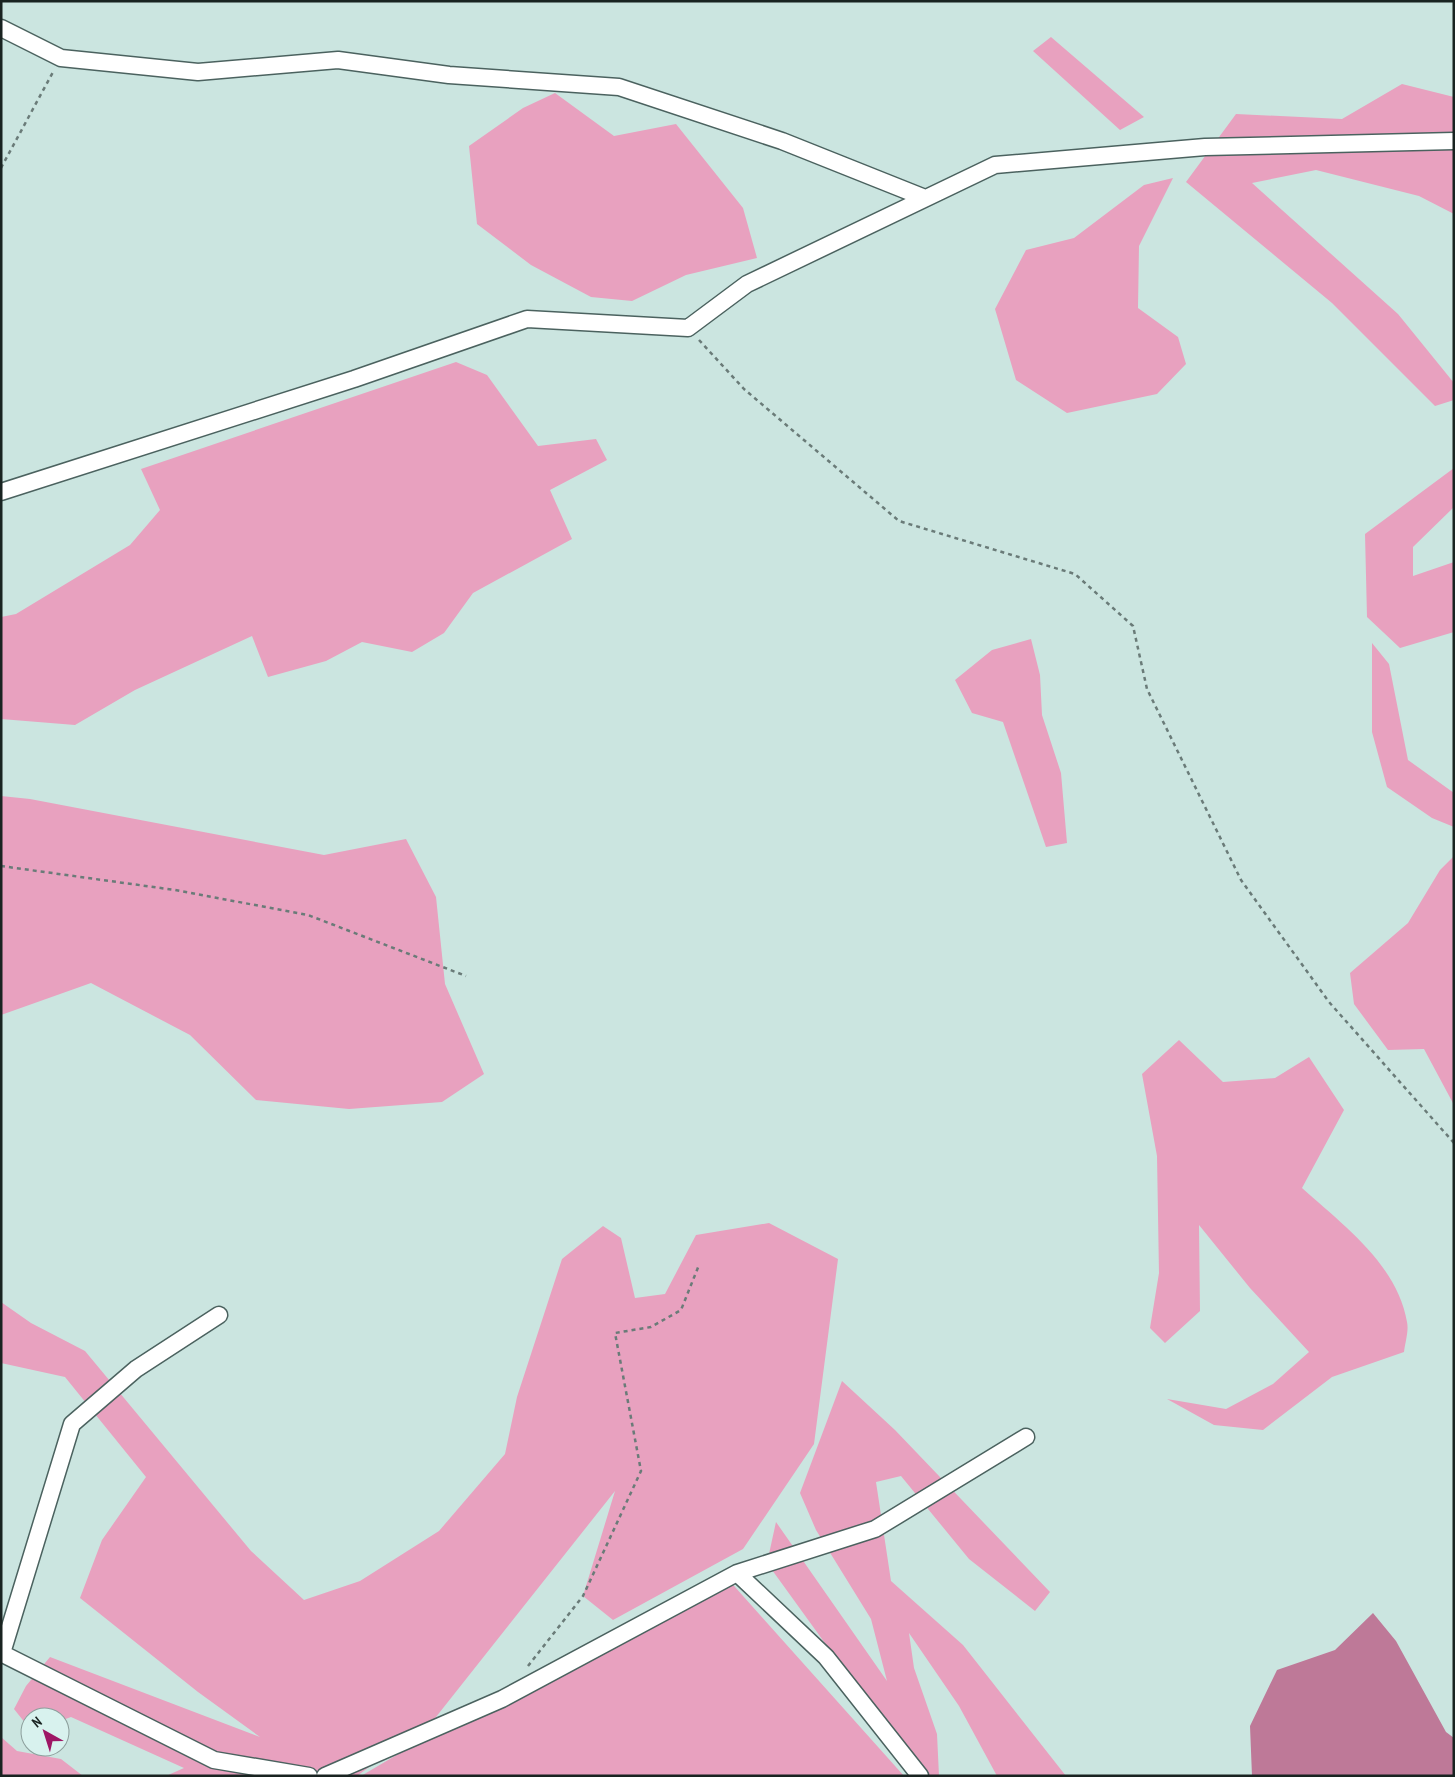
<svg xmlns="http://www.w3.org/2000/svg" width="1455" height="1777" font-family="'PT Sans Narrow',sans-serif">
<rect width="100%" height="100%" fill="#cbe5e0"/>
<path fill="#e8a1bf" d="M 1051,37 L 1144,117 L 1120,130 L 1033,51 Z
M 1402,84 L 1454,97 L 1454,214 L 1419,196 L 1316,170 L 1252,183 L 1398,314 L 1454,383 L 1454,400 L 1435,406 L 1332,303 L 1186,182 L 1236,114 L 1342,119 Z
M 555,93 L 614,136 L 676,124 L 743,208 L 757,258 L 686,275 L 632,301 L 591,297 L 531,265 L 477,224 L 469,146 L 523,108 Z
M 1173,178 L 1139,246 L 1138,308 L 1178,337 L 1186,364 L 1157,394 L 1067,413 L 1016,380 L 995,309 L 1026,250 L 1074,238 L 1144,185 Z
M 456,362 L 487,375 L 538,446 L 596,439 L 607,460 L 550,490 L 572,539 L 473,593 L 444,633 L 412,652 L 362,642 L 326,661 L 268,677 L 252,636 L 135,690 L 75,725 L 1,719 L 1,617 L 16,614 L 130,545 L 160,510 L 141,469 Z
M 1454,468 L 1454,507 L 1413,547 L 1413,576 L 1454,562 L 1454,632 L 1400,648 L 1367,617 L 1365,534 Z
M 1031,639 L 1040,675 L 1042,715 L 1061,773 L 1067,843 L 1046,847 L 1003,722 L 972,713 L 955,680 L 992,650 Z
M 1372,643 L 1389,664 L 1408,760 L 1454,793 L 1454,827 L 1432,818 L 1387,787 L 1372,732 Z
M 1,796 L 30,799 L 324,855 L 406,839 L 436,897 L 445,984 L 484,1074 L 442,1102 L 349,1109 L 256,1100 L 190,1035 L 91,983 L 1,1015 Z
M 1454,856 L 1454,1105 L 1424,1049 L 1388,1050 L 1354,1004 L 1350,973 L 1408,923 L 1440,870 Z
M 1179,1040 L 1223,1082 L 1275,1078 L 1309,1057 L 1344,1110 L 1302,1188 C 1343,1225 1397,1264 1407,1322 C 1409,1331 1405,1343 1404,1352 L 1332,1377 L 1263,1430 L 1214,1425 L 1167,1399 L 1226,1409 L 1273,1384 L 1309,1352 L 1250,1288 L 1199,1225 L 1200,1311 L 1165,1343 L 1150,1328 L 1159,1273 L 1157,1156 L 1142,1074 Z
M 769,1223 L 838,1259 L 814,1444 L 743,1549 L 613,1620 L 583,1596 L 615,1491 L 436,1717 L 357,1776 L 166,1776 L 184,1768 L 71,1717 L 60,1721 L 60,1717 L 30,1717 L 30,1729 L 14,1709 L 26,1686 L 50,1657 L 260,1737 L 198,1692 L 80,1598 L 102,1540 L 146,1477 L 65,1377 L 1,1363 L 1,1302 L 31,1323 L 85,1351 L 251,1551 L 304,1600 L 360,1581 L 439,1531 L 505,1454 L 517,1397 L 562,1259 L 603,1226 L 621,1238 L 635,1298 L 665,1294 L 696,1235 Z
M 842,1381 L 895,1430 L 1050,1592 L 1035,1611 L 969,1559 L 901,1476 L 876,1482 L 891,1581 L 963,1645 L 1066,1776 L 997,1776 L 959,1706 L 909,1633 L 914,1668 L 937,1734 L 939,1776 L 921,1776 L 767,1563 L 776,1522 L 887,1681 L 871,1619 L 816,1530 L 800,1493 Z
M 727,1578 L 904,1776 L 361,1776 L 461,1717 Z
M 1,1737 L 17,1751 L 61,1759 L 83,1776 L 1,1776 Z"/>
<path fill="#be7998" d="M 1373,1613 L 1396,1641 L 1446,1732 L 1454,1738 L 1454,1776 L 1252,1776 L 1250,1726 L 1277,1670 L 1335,1650 Z"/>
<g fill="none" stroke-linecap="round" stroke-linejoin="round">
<defs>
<path id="minor" d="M 1,28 L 61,58 L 198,72 L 338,60 L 449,75 L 619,87 L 782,141 L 925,198
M 1,492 L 354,379 L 527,319 L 688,328 L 747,284 L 995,165 L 1205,147 L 1454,141
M 737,1573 L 826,1657 L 920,1776
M 1,1653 L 214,1760 L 309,1776
M 2,1653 L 72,1424 L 136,1369 L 219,1315
M 325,1776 L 502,1699 L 737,1573 L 875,1529 L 1026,1437"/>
</defs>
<use href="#minor" stroke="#4b625f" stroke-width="19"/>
<path stroke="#6a7b78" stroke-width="2.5" stroke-dasharray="4 4" stroke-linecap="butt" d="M 1,168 L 53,72
M 699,340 L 744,389 L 899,521 L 1075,574 L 1133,626 L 1147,689 L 1241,880 L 1329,1002 L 1454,1143
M 1,866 L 175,890 L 308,915 L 466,976
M 528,1666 L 583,1596 L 641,1471 L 615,1333 L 651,1327 L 681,1310 L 699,1265"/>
<use href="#minor" stroke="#fff" stroke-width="16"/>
</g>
<rect width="1455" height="1777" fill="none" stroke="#192321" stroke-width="5"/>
<g transform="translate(45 1732) rotate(321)"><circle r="24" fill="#d8f2ee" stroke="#8c9f9c"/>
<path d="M0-4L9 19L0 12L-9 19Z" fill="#9e1765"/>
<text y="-8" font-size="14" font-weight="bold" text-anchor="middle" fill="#192321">N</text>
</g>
</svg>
